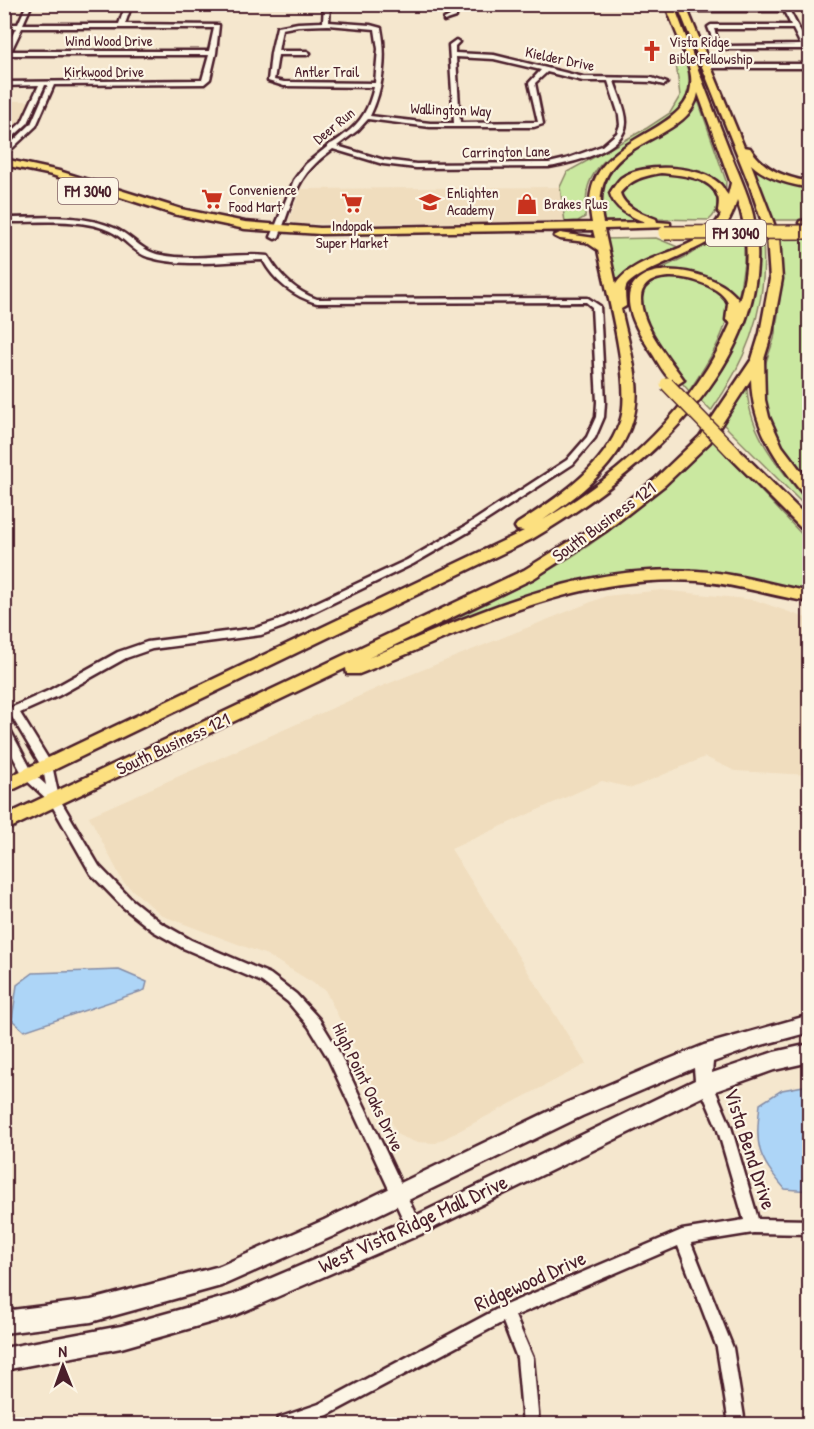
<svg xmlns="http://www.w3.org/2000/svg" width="814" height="1429" font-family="'Patrick Hand',sans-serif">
<rect width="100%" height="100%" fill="#f5e7ce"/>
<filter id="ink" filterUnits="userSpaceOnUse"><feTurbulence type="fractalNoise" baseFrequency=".0167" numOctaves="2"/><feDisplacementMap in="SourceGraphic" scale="12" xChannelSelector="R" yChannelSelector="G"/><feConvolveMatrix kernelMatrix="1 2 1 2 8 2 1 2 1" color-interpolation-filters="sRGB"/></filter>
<g filter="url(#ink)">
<path fill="#f0ddbe" d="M 5,101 L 29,101 L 21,121 L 5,139 Z
M 560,187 L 565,222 L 298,224 L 289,220 L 301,189 Z
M 662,590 L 755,600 L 809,619 L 809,775 L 735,771 L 705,757 L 632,788 L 602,781 L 451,849 L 586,1064 L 436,1143 L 415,1142 L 398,1135 L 325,990 L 267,955 L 163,916 L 123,882 L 89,816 L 380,687 L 606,596 Z"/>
<path fill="#cae8a0" stroke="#8a8466" stroke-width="1.5" d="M 686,62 C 706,127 625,130 597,169 C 583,189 588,196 585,217 L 578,221 L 565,222 L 560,187 L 567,172 L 647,128 L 670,113 L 680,96 L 676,63 Z
M 694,100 L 699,103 L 726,181 L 725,204 L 709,181 L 666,169 L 621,178 L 610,190 C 610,208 628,216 643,221 L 604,221 C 599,207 598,190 605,176 C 613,158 676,114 694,100 Z
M 751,164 L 760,170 L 809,187 L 809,220 L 773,220 Z
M 659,173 C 677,174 718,179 717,204 C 717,211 714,216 709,220 L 652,219 L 638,215 L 618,198 L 621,185 L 637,176 Z
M 809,237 L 809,486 L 770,432 L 760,379 L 774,339 L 778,315 L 781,289 L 776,238 Z
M 656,238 L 678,247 C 655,258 627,266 613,288 L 605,239 Z
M 714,238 L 744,238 L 744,263 L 738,301 C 715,269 680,274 646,276 L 689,255 Z
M 755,244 L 763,244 C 768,305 746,362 711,411 L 701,401 C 708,389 718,379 725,366 C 746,328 756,287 755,244 Z
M 663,278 C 688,277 713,280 728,302 C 732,327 703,370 689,391 L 660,357 L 638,302 L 645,285 Z
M 747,380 C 745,431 779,467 809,504 L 809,510 L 722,423 Z
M 713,440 L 809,542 L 809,593 L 759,582 L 620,575 L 370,658 C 438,626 508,596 571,557 C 623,524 669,482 713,440 Z"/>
<path fill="#add5f7" stroke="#858ca5" stroke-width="1.5" d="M 119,970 L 147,982 L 145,990 L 24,1031 L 12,1020 L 17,985 L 33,973 Z
M 809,1085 L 809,1191 L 785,1189 C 757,1156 755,1147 760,1104 L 782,1090 Z"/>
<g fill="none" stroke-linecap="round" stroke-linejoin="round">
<defs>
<path id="street" d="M 27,4 L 32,4 L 23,24 L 119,24 L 126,4 L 132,4 L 125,24 L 219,25 L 216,53 L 210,79 L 204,84 L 54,85 L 36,126 L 4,156 L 4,150 L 31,124 L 48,85 L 45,85 L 28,123 L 4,145 L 4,139 L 22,122 L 39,85 L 4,86 L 4,82 L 202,80 L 209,55 L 9,55 L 7,58 L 4,59 L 4,52 L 16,28 L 4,28 L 4,24 L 18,24 ZM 22,28 L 214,28 L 209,51 L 11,51 Z
M 324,4 L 330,4 L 329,22 L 370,25 L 381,28 C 387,56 383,90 370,116 L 430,123 L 454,123 L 449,45 L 456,40 L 459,42 L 455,46 L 455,53 L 494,55 L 583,77 L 652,78 L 667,83 L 664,85 L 652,82 L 614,81 C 618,94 626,109 626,122 C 626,151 571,163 549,167 L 416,168 L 383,164 L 333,149 C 295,176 295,196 279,237 L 275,239 L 271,237 L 294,180 L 306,164 L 327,147 L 328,145 C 334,143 339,139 344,135 C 362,122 369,108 374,87 L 284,86 L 268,81 L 271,53 L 277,27 L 298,23 L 323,22 ZM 328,25 L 375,29 L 378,49 L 375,83 L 284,82 L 274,80 L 278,55 L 307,55 L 310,53 L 307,51 L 278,51 L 282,29 L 298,26 ZM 456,57 L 494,59 L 541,70 L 529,83 L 538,122 L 460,123 ZM 547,72 L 583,81 L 608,81 L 619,115 L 620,125 L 617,133 L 602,146 L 566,159 L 549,163 L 416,164 L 384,160 L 337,146 L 358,130 L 368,119 L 430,127 L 534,127 L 543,124 L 535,83 Z
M 450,4 L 456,4 L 456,17 L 444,21 L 444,19 L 450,16 Z
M 781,4 L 786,4 L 810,50 L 810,59 L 803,49 L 727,49 L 715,45 L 708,27 L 711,25 L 791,25 L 784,11 L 683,11 L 680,9 L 683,7 L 782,7 ZM 714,29 L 793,29 L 801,45 L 729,46 L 719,43 Z
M 4,218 C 40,218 81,213 114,228 C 133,236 140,251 161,255 C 197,262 233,252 268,256 C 279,275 296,292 317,299 L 588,298 L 600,306 L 605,402 L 604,417 L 595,438 L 573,464 L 470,531 L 413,564 L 283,627 L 261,635 L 152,649 L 126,658 L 58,696 L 20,713 L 52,765 L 59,798 L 99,866 L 131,899 L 161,923 L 191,940 L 270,974 L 296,994 L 319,1019 L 338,1050 L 419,1222 L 421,1227 L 419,1232 L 414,1234 L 409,1232 L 328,1058 L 309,1027 L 288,1002 L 262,982 L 183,948 L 153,931 L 123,907 L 91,874 L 50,802 L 25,779 L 4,740 L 4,725 L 8,726 L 33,773 L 46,785 L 43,769 L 12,717 L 4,720 L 4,711 L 50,690 L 118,652 L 147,642 L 256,628 L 277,621 L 407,560 L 464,527 L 567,460 L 587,437 L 596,417 L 597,402 L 592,307 L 586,302 L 317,303 C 294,297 274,281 263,260 C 225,261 184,268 148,257 C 133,252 124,237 110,231 C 79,217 38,223 4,222 Z
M 706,1079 L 711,1080 L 731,1127 L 758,1219 L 810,1220 L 810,1234 L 753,1233 L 691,1243 L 733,1348 L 745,1424 L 729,1424 L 717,1348 L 678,1246 L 515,1316 L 533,1358 L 539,1424 L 523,1424 L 517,1358 L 503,1322 L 328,1415 L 304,1424 L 276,1424 L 278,1418 L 319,1404 L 501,1307 L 682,1230 L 744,1220 L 717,1127 L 699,1085 L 701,1080 Z"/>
<path id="secondary" d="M 706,64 L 810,64 L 810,68 L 703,68 L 702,66 Z
M 810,1015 L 810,1032 L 758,1046 L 713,1062 L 712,1073 L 774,1052 L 810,1044 L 810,1062 L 774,1070 L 710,1093 L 421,1234 L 233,1316 L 121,1348 L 4,1370 L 4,1348 L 121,1326 L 232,1295 L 407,1220 L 695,1080 L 694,1068 L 582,1116 L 338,1234 L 221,1286 L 91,1322 L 4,1333 L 4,1311 L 91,1300 L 220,1266 L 324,1220 L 568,1102 L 662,1062 L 704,1045 Z"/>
<path id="primary" d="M 677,4 L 685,4 L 744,147 L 750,148 C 764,170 785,177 810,182 L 810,188 C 789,184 767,179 751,164 L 779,237 L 782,279 L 772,333 L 764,359 L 765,400 L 769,417 L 782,446 L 810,483 L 810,497 L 805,496 C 776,460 752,427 751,379 L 710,442 L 665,485 L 606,531 L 534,578 L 368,658 C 477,614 576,563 697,571 C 736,573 772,585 810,592 L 810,602 C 772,596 736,584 698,581 C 574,573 470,629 359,674 L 347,674 L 346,668 L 4,831 L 4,816 L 524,570 L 596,525 L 655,479 L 700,436 L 752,359 L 760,333 L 770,279 L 767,237 L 750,186 Z
M 672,8 L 676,11 C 693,56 710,102 728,147 C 736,169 748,192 753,215 C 784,357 639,476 532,539 L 4,794 L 4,779 L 524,531 L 517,530 L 515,527 L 517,524 C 557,498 603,469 620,422 C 633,387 606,290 598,250 L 586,242 L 560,239 L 554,236 L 560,233 L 595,238 L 593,230 L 320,234 L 245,229 L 173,214 L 52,175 L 4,165 L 4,159 L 59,171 L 181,209 L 245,222 L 320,228 L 592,223 C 573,129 698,141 691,76 C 690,62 673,26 668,11 ZM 698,93 L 731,183 L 728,195 C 725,192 723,187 720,184 C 700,165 643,162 621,178 C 617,182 613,188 610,193 C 614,209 630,216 645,222 L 603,223 C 584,134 689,148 698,93 ZM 661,173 C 678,175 712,176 718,197 C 720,201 718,208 718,212 L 721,215 C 700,256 639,250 616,284 L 604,229 L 670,227 L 670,223 L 657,222 L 656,219 C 643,214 624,208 620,193 C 632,179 643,176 661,173 ZM 737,200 C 749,232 750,268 739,301 C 720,269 631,254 629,298 C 628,316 642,338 652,353 C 658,362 667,381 678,384 L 684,380 C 669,359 640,325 641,298 C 642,262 718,278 728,303 L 726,320 L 731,323 C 694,409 622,474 543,520 C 590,488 643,445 636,382 C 634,358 626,333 621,309 L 626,306 C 626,301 624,292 626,287 C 630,274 700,250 716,237 C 727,227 733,214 737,200 Z
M 810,220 L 810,226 L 799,223 L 800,221 Z
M 734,449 L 739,450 L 810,520 L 810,534 L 805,532 L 729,456 L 727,453 L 729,450 Z"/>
</defs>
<use href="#street" stroke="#4a1f2b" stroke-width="5"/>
<use href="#secondary" stroke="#4a1f2b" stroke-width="5"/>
<use href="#primary" stroke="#4a1f2b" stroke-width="5"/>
<use href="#street" fill="#fcf5e5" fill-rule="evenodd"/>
<use href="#secondary" fill="#fcf5e5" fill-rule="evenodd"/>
<use href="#primary" fill="#fce080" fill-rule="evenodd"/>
<defs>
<path id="primary-bridge" d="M 665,233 L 807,232
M 667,384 L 734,453"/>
</defs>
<use href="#primary-bridge" stroke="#4a1f2b" stroke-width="16" stroke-linecap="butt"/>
<use href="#primary-bridge" stroke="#fce080" stroke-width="13"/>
</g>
</g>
<defs>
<symbol id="church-bare" viewBox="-9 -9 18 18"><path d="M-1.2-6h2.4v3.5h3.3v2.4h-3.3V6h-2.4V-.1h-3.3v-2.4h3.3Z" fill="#c8321e" stroke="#fcf5e5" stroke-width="2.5" paint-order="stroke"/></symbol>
<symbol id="supermarket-bare" viewBox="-9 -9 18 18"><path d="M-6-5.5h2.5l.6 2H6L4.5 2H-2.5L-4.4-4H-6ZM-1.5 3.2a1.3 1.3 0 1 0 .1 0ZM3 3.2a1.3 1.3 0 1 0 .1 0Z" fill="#c8321e" stroke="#fcf5e5" stroke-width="2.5" paint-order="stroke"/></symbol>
<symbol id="school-bare" viewBox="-9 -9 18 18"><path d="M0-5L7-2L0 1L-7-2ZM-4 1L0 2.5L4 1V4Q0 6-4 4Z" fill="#c8321e" stroke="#fcf5e5" stroke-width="2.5" paint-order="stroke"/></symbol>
<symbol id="shop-bare" viewBox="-9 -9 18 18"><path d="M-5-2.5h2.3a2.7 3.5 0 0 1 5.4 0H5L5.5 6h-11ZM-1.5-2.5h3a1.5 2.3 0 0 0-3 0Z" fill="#c8321e" stroke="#fcf5e5" stroke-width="2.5" paint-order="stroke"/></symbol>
</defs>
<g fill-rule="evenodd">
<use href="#church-bare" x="637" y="36" width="30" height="30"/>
<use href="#supermarket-bare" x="197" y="184" width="30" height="30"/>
<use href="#school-bare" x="415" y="187" width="30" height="30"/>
<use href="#supermarket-bare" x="337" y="188" width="30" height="30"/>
<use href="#shop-bare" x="512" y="189" width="30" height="30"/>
</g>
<g text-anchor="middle" stroke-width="4.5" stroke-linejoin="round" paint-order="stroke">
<g font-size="15" fill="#4a1f2b" stroke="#fcf5e5">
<text x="109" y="46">Wind Wood Drive</text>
<text transform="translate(560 59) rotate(12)" y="5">Kielder Drive</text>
<text x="104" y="77">Kirkwood Drive</text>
<text x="327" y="77">Antler Trail</text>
<text transform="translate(451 110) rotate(2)" y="5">Wallington Way</text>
<text transform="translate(334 126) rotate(-39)" y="5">Deer Run</text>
<text transform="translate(506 152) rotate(-1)" y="5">Carrington Lane</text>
</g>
<g font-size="15" fill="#4a1f2b" stroke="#fcf5e5" text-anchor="start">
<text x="669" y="47">Vista Ridge<tspan x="669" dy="17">Bible Fellowship</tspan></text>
<text x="229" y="195">Convenience<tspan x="229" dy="17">Food Mart</tspan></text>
<text x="447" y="198">Enlighten<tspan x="447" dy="17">Academy</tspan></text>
<text x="544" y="209">Brakes Plus</text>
<text x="352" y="231" text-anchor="middle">Indopak<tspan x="352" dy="17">Super Market</tspan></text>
</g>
<g fill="#fcf5e5" stroke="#7f5f63" stroke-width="1.5">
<rect x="58" y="178" width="60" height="26" rx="4.5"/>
<rect x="706" y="220" width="60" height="26" rx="4.5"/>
</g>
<g font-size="16" font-weight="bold" fill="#4a1f2b">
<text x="88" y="197">FM 3040</text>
<text x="736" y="239">FM 3040</text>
</g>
<g font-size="18" fill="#4a1f2b" stroke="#fcf5e5">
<text transform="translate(604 522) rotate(-36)" y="6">South Business 121</text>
<text transform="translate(173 744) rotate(-25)" y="6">South Business 121</text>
<text transform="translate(368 1087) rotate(64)" y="6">High Point Oaks Drive</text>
</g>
<g font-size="21" fill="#4a1f2b" stroke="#fcf5e5">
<text transform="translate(750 1149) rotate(72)" y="7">Vista Bend Drive</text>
<text transform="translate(413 1224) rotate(-25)" y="7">West Vista Ridge Mall Drive</text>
<text transform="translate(530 1281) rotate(-24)" y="7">Ridgewood Drive</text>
</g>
</g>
<rect width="814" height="1429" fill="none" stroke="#fcf5e5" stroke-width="24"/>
<rect x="12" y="12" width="790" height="1405" fill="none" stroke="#4a1f2b" stroke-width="2" filter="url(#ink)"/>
<g transform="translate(63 1366) rotate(359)" stroke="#fcf5e5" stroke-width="4.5" paint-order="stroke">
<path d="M0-4.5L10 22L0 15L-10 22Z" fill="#4a1f2b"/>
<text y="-9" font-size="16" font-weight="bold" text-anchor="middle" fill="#4a1f2b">N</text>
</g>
</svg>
